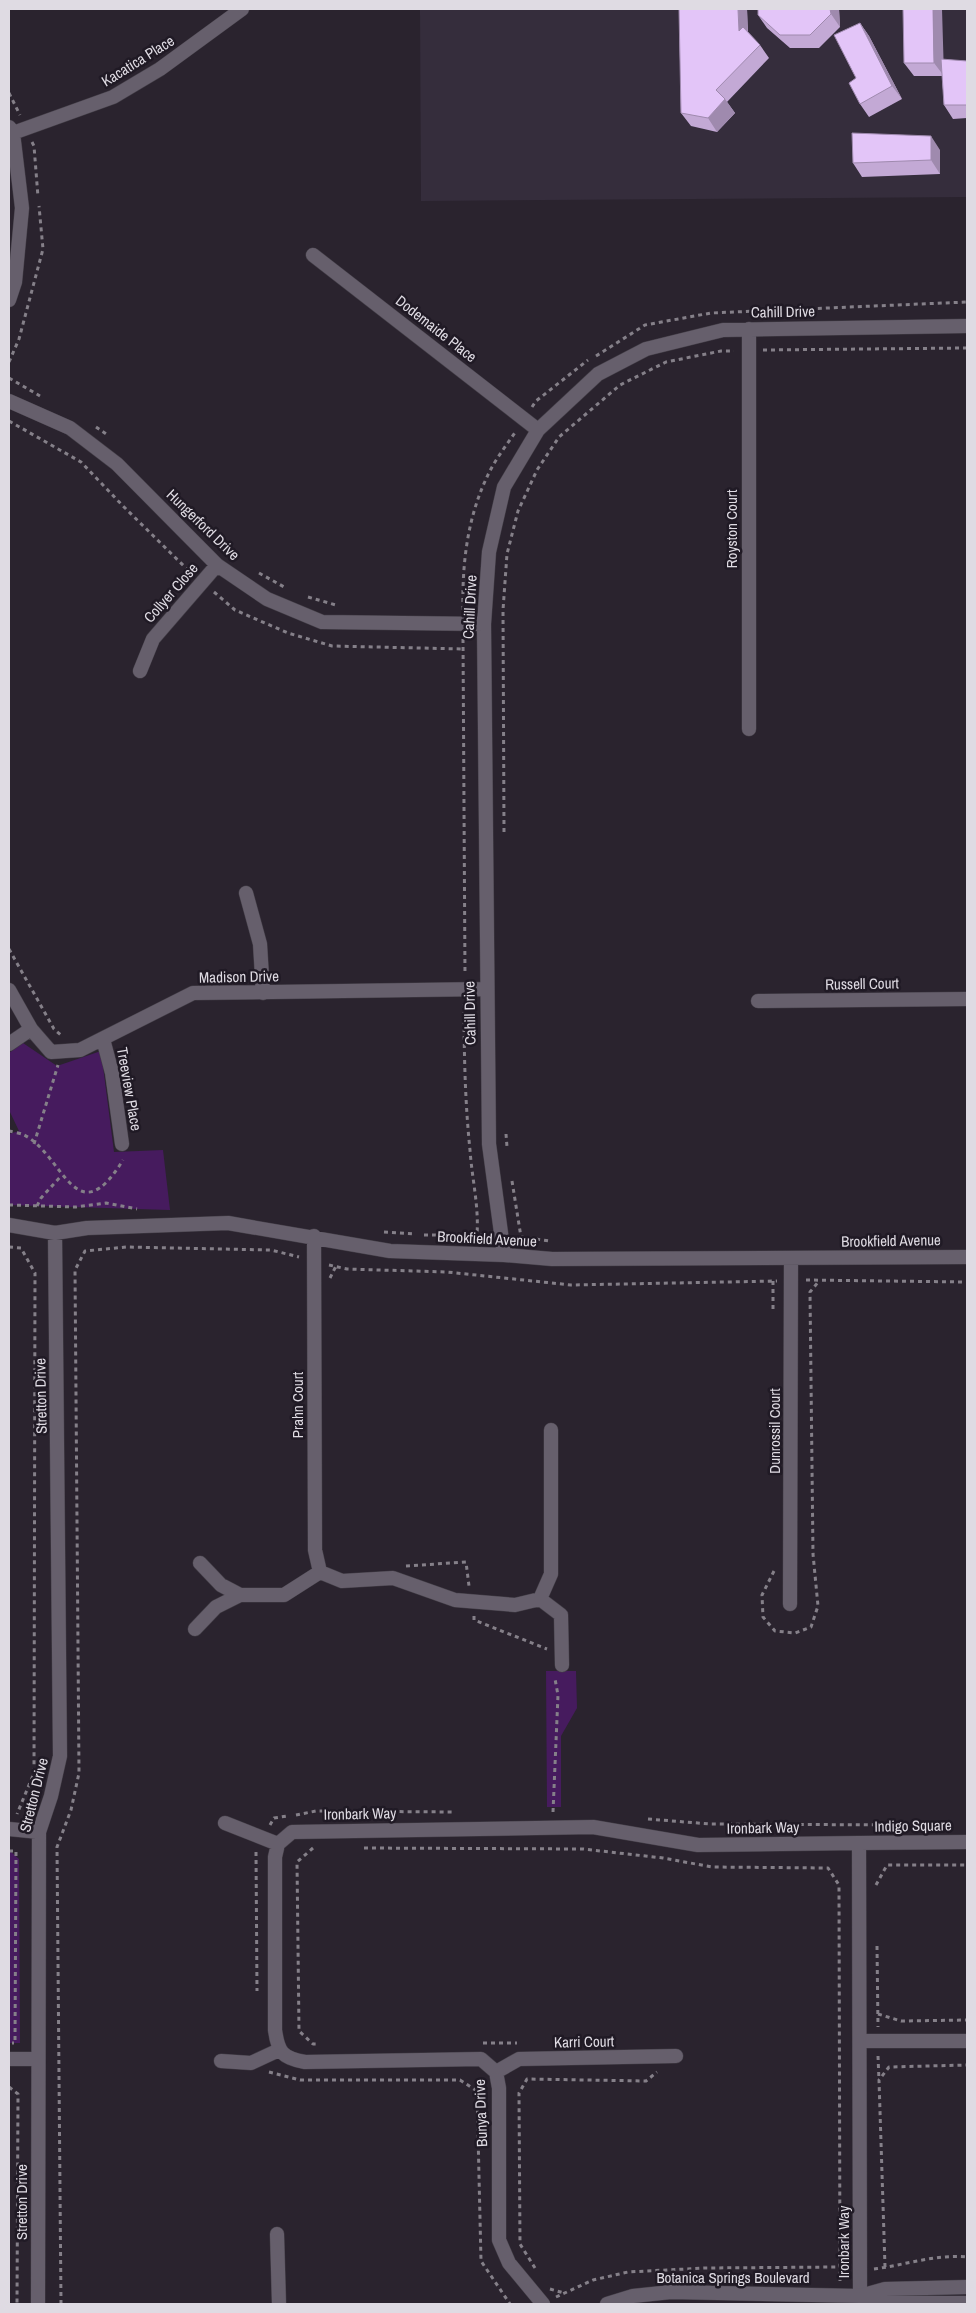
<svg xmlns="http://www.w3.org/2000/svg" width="976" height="2313" font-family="'Archivo Narrow',sans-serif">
<rect width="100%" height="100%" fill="#2a232e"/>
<path fill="#352d3c" d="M 420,9 L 967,9 L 967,197 L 421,201 Z"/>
<path fill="#461b5e" d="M 23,1043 L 57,1066 L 101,1051 L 114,1152 L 163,1150 L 170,1210 L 9,1205 L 9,1134 L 19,1131 L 9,1110 L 9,1053 Z
M 546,1671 L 576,1671 L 577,1708 L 561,1736 L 561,1807 L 547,1807 Z
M 9,1850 L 19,1859 L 20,2043 L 9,2043 Z"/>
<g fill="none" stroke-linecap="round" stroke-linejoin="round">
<defs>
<path id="minor" d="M 13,133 L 113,97 L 160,69 L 242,9
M 313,255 L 538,430
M 9,300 L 15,282 L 22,208 L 13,133 L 9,127
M 749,329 L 749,729
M 9,401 L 70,428 L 117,464 L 217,565 L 267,599 L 322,622 L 484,624
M 140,671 L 153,639 L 217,565
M 246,893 L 260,944 L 263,993
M 9,990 L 31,1029 L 51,1052 L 80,1050 L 193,993 L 486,989
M 758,1001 L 967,999
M 103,1039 L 112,1073 L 122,1144
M 9,1044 L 31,1029
M 9,1225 L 55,1233 L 87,1228 L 228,1223 L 390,1251 L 504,1255 L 552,1259 L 967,1257
M 314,1236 L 315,1550 L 320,1572 L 342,1581 L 393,1578 L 455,1600 L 515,1605 L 540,1599 L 551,1574 L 551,1430
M 504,1255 L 489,1144 L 484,624 L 489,552 L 504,487 L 538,430 L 598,374 L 646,349 L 723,330 L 967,326
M 200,1563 L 221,1585 L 240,1595 L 284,1595 L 320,1572
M 540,1599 L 561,1615 L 562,1665
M 790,1604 L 791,1259
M 195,1629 L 216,1607 L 240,1595
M 225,1823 L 278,1844
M 9,1829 L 39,1832
M 859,1843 L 967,1842
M 860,2041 L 967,2041
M 9,2059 L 38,2059
M 221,2061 L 251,2063 L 279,2050
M 496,2072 L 519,2059 L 676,2056
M 277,2234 L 279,2304
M 38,2304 L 39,1832 L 51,1796 L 60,1756 L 55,1233
M 543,2304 L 509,2263 L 499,2240 L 499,2088 L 496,2072 L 481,2059 L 305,2062 C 282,2058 278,2052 275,2030 L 275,1857 L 278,1844 L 292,1832 L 593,1827 L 698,1845 L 859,1843 L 860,2296"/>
<path id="tertiary" d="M 860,2296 L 885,2289 L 967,2287
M 607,2304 L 633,2296 L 671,2292 L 860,2296 L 885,2303 L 967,2303"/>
</defs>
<use href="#minor" stroke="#433e47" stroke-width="15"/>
<use href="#tertiary" stroke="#433e47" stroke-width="15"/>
<path stroke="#858089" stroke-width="3" stroke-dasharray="4 4" stroke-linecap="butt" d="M 9,93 L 20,115
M 32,142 L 34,146 L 38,197
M 763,350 L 967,348
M 596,356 L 645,325 L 711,313 L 967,302
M 9,362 L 19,339 L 43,249 L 39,206
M 9,378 L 40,396
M 532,407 L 536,401 L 588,360
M 9,421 L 81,462 L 123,506 L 192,574
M 96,427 L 109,436
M 259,573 L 286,588
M 214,592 L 235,610 L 288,633 L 332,646 L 463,649
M 308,597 L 336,605
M 463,610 C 462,565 467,519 487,477 C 494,461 506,446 516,431
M 463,639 L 465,975
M 504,832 L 503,610 L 507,554 L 518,511 L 537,470 L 559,437 L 620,385 L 666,362 L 721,351 L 734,351
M 9,949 L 54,1029 L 62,1036
M 464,1004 C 464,1053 465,1102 470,1150 C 472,1179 479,1206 477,1235
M 9,1131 C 13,1132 20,1133 24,1135 C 63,1154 76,1237 123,1160
M 506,1134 L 507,1147
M 34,1144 L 58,1065
M 512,1181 L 521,1237 L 550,1241
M 9,1205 L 76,1207 L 106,1203 L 137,1209
M 37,1206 L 41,1198 L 62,1175
M 384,1232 L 415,1234
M 424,1235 L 487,1235
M 9,1247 L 21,1248 L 35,1273 L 34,1773 L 17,1814
M 329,1265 L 347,1269 L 447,1272 L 571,1285 L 777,1281
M 330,1278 L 336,1266
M 806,1280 L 967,1282
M 773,1281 L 773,1313
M 406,1566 L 466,1562 L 469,1586
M 774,1571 L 762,1595 L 763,1617 L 775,1631 L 795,1633 L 811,1627 L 818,1606 L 813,1554 L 810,1292 L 819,1281
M 474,1616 L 474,1620 L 547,1649
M 553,1812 L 558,1695 L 555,1679
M 296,1815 L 316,1811 L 455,1812
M 648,1819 L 710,1824 L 904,1825
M 270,1825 L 274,1818 L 287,1816
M 313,1848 L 297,1862 L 299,2031 L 313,2044 L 317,2044
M 364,1848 L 583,1849 L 663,1858 L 712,1867 L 828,1868 L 839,1885 L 840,2281
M 9,1851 L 16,1851 L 15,2043 L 12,2043
M 256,1852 L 257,1991
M 876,1885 L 887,1865 L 967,1865
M 877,1946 L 878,2027
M 878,2014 L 901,2021 L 967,2020
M 483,2043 L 517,2043
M 878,2056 L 879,2080
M 269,2072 L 300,2080 L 460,2080 L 477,2091 L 481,2261 L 510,2304
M 9,2087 L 18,2094 L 17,2304
M 885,2267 L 879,2080 L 889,2067 L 967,2065
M 535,2268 L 520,2244 L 519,2093 L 527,2079 L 646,2081 L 657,2072
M 874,2269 C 905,2265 935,2254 967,2257
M 550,2289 L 564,2293
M 556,2297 L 593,2280 L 628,2272 L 705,2268 L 840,2267
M 61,2304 L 57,1847 L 71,1810 L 79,1773 L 75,1270 L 85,1251 L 126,1247 L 271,1250 L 299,1257"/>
<use href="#minor" stroke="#665f6c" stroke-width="14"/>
<use href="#tertiary" stroke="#665f6c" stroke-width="14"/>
</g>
<path fill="#c3a9d5" d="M 679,9 L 747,9 L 748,32 L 760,45 L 769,58 L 727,102 L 735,113 L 717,132 L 691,126 L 681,113 Z
M 839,9 L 840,27 L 819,48 L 790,48 L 767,28 L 758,15 Z
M 860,23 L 869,36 L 902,99 L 869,117 L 860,104 L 856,78 Z
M 943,60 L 967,61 L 967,118 L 953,119 L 944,105 L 942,76 L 914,76 L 904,63 Z
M 940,150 L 940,174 L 862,177 L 853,163 Z"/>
<path fill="#9f8aae" d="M 738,9 L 747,9 L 748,44 L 739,31 Z
M 830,9 L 839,9 L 840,27 L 831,14 Z
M 933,9 L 942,9 L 944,76 L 934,63 Z
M 860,23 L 869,36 L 902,99 L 892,86 Z
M 725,99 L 735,113 L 717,132 L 708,118 Z
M 931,136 L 940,150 L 940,174 L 931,160 Z"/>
<path fill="#e3c5f8" stroke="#9f8aae" d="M 679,9 L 738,9 L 739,31 L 743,27 L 760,45 L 716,90 L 725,99 L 708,118 L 681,113 Z
M 758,9 L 830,9 L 831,14 L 810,35 L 780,35 L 758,15 Z
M 903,9 L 933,9 L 934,63 L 904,63 Z
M 860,23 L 892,86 L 860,104 L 849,83 L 856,78 L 834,35 Z
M 941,59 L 967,61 L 967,105 L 944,105 Z
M 852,133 L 931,136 L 931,160 L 853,163 Z"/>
<g text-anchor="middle" stroke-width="5" stroke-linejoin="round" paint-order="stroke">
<g font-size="15" fill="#dfdbe3" stroke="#201a25">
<text transform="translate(138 61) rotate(-32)" y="5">Kacatica Place</text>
<text transform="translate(783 312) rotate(-1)" y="5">Cahill Drive</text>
<text transform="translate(436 329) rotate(38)" y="5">Dodemaide Place</text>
<text transform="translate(203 525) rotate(44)" y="5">Hungerford Drive</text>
<text transform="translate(732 529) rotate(-90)" y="5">Royston Court</text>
<text transform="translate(171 593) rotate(-49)" y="5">Collyer Close</text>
<text transform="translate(470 607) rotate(-87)" y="5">Cahill Drive</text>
<text transform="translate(239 977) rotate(-1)" y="5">Madison Drive</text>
<text transform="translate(862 984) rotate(-1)" y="5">Russell Court</text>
<text transform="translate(470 1013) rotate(-91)" y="5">Cahill Drive</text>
<text transform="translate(129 1089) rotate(80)" y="5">Treeview Place</text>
<text transform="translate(487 1239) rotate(3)" y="5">Brookfield Avenue</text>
<text transform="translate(891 1241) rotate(-1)" y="5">Brookfield Avenue</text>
<text transform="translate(41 1396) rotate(-91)" y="5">Stretton Drive</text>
<text transform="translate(298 1405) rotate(-90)" y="5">Prahn Court</text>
<text transform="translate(775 1431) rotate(-90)" y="5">Dunrossil Court</text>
<text transform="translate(34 1795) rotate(-76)" y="5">Stretton Drive</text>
<text transform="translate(360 1814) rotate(-1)" y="5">Ironbark Way</text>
<text transform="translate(913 1826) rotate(-1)" y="5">Indigo Square</text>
<text transform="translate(763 1828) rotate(-1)" y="5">Ironbark Way</text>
<text transform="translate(584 2042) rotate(-1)" y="5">Karri Court</text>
<text transform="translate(481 2113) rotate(-92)" y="5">Bunya Drive</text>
<text transform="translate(22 2202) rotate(-90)" y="5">Stretton Drive</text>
<text transform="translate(844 2242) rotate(-90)" y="5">Ironbark Way</text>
<text x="733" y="2283">Botanica Springs Boulevard</text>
</g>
</g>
<rect width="976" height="2313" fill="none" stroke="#dfdbe3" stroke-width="20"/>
</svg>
